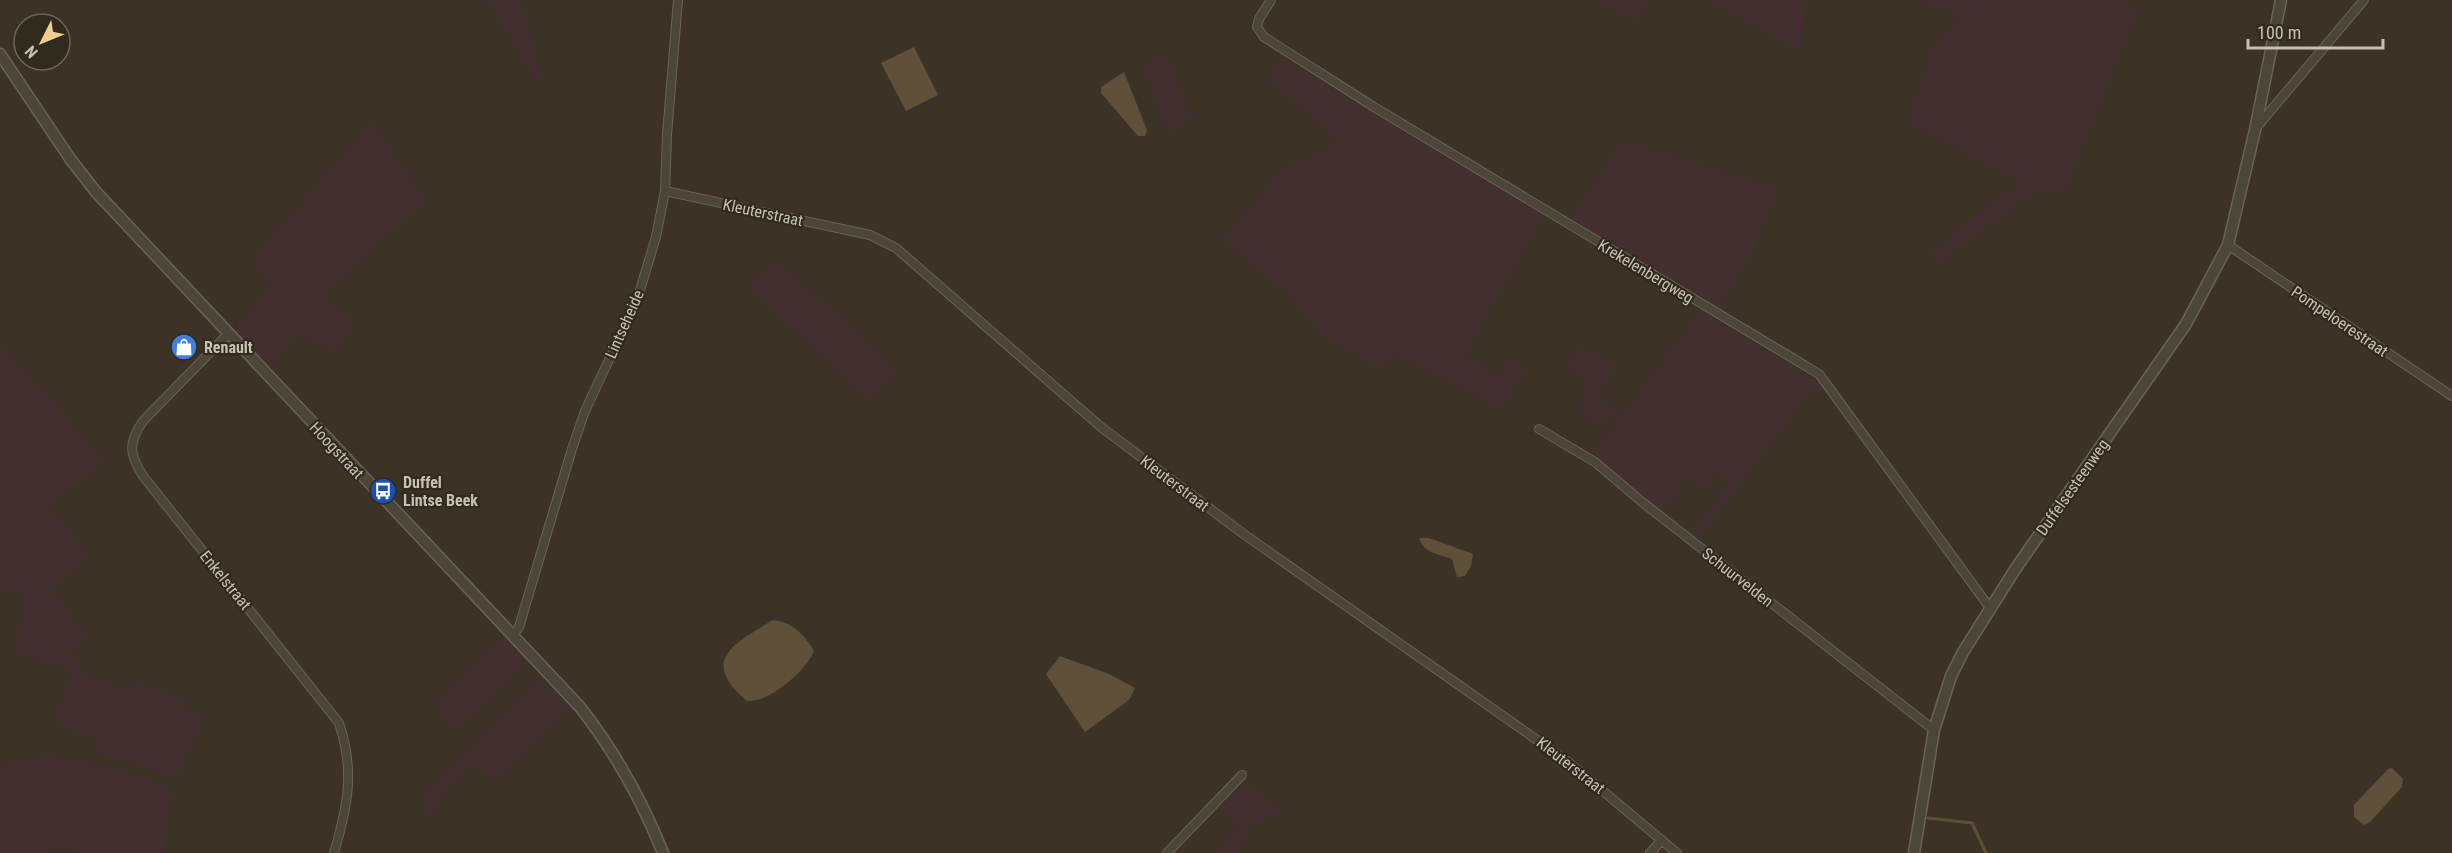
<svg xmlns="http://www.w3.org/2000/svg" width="2452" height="853" font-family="'Roboto Condensed',sans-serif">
<rect width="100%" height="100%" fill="#3c3326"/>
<path fill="#442f30" d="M 487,0 L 521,0 L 542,78 L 536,81 Z
M 1596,0 L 1650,0 L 1636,23 Z
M 1704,0 L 1805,0 L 1802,53 Z
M 1915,0 L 2121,0 L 2137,14 L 2063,197 L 2043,187 L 1939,264 L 1928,254 L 2019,182 L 1907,122 L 1931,52 L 1961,15 Z
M 1167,54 L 1191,116 L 1170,136 L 1142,66 Z
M 1282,59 L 1545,214 L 1464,356 L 1499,376 L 1510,359 L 1526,370 L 1502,411 L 1444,377 L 1394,354 L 1381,370 L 1328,340 L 1285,292 L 1222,240 L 1284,167 L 1338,142 L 1267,78 Z
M 371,120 L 416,187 L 429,198 L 322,296 L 356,321 L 335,354 L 299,331 L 274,367 L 232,331 L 271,286 L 252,260 L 367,127 L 365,123 Z
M 1621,139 L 1778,189 L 1753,253 L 1720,307 L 1568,219 L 1604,170 Z
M 778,261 L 899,372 L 870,401 L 748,287 Z
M 1701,310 L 1818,383 L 1698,540 L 1691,534 L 1729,482 L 1718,473 L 1704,490 L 1688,478 L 1661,512 L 1592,456 Z
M 0,342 L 105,461 L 50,507 L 91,557 L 51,589 L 87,635 L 71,654 L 81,665 L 78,673 L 90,675 L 127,692 L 141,681 L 184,700 L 182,708 L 206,719 L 177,780 L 138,764 L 97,754 L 100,743 L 53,722 L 72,671 L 15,652 L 24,597 L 0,588 Z
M 1581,343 L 1617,366 L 1597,394 L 1617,408 L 1603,428 L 1578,410 L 1588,394 L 1581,390 L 1587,381 L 1566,366 Z
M 503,638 L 528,664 L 458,731 L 434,707 Z
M 542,679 L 568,708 L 493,782 L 475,764 L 444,793 L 429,828 L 424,792 Z
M 43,755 C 88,761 132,771 174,789 L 163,853 L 84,853 L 50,848 L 48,853 L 0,853 L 0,765 Z
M 1245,782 L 1288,815 L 1254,823 L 1238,853 L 1214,853 L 1239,826 L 1220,808 Z"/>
<path fill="#605039" d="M 914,47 L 938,95 L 906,111 L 881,63 Z
M 1124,72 L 1147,130 L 1145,136 L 1138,136 L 1101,93 L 1101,87 Z
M 1419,538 L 1429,538 L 1473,554 L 1471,566 L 1465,576 L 1457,577 L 1452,559 C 1439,554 1423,553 1419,538 Z
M 773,620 C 792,622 805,635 814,651 C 806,671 769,703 747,701 C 698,660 735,643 773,620 Z
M 1060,656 L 1109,674 L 1135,688 L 1129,700 L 1085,732 L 1046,674 Z
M 2392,768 L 2403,779 L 2402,787 L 2370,822 L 2364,825 L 2354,817 L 2354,805 L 2388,769 Z"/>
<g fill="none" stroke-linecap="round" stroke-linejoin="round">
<path stroke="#605039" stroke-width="3" d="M 1928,818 L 1972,823 L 1986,853"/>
<defs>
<path id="minor" d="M 1271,0 L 1259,19 L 1257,27 L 1264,37 L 1374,107 L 1819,374 L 1990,608
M 2256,128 L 2364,0
M 665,191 L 870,235 L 896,248 L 1101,427 L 1245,535 L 1567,761 L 1677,853
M 2228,245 L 2452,396
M 228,334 L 143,421 C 128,443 129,454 143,476 L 339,723 C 355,771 348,805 334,853
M 1539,429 L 1595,462 L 1642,502 L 1934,730
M 513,636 L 519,627 L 572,449 L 585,411 L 637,300 L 656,237 L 665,191 L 667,135 L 678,0
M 1167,853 L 1242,775
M 1650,853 L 1662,840"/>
<path id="tertiary" d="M 0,54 L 71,160 L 96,192 L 580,707 C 615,752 642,800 663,853
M 1914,853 L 1934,730 L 1951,676 L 1963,652 L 2016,568 L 2186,324 L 2228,245 L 2255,130 L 2281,0"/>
</defs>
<use href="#minor" stroke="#6a6357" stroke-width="10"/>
<use href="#tertiary" stroke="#6a6357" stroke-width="13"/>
<use href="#minor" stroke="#4c4539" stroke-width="8"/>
<use href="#tertiary" stroke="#4c4539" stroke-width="10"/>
</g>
<defs>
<symbol id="shop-disc" viewBox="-11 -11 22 22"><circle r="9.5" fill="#3f7fe0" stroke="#312a1e"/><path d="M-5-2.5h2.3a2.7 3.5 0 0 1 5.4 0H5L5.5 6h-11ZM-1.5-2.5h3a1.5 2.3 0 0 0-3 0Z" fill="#fff"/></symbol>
<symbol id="bus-disc" viewBox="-11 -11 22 22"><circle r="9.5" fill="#1a4fb4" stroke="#312a1e"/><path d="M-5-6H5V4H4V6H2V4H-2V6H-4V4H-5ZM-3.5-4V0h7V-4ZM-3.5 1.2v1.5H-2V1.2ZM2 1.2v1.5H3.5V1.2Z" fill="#fff"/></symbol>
</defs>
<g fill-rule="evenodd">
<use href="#shop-disc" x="169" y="332" width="30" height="30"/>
<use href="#bus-disc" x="368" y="476" width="30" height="30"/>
</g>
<g text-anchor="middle" stroke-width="4.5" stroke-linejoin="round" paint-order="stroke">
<g font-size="16" fill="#c7c1b5" stroke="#312a1e">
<text transform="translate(763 212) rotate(12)" y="6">Kleuterstraat</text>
<text transform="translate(1646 271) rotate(31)" y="6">Krekelenbergweg</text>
<text transform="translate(2340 321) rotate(34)" y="6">Pompeloerestraat</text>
<text transform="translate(624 324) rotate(-66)" y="6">Lintseheide</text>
<text transform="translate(337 450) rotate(47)" y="6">Hoogstraat</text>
<text transform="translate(1175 483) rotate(37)" y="6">Kleuterstraat</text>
<text transform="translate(2072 487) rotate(-55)" y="6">Duffelsesteenweg</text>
<text transform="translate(1738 577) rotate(38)" y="6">Schuurvelden</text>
<text transform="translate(226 580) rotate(51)" y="6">Enkelstraat</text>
<text transform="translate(1571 765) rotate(38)" y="6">Kleuterstraat</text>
</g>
<g font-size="16" font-weight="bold" fill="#c7c1b5" stroke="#312a1e" text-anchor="start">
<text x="204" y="353">Renault</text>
<text x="403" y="488">Duffel<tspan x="403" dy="18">Lintse Beek</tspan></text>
</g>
</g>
<g transform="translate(42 42) rotate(227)"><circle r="28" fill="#312a1e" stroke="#6d665a" stroke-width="1.5"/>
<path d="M0-4.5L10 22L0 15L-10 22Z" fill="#f0cd91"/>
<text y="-9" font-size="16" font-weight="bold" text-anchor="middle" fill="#c7c1b5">N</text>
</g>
<path d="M2248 39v9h135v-9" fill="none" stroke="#c7c1b5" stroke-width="3"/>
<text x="2257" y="39" font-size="18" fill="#c7c1b5" stroke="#312a1e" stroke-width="4.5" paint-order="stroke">100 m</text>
</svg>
